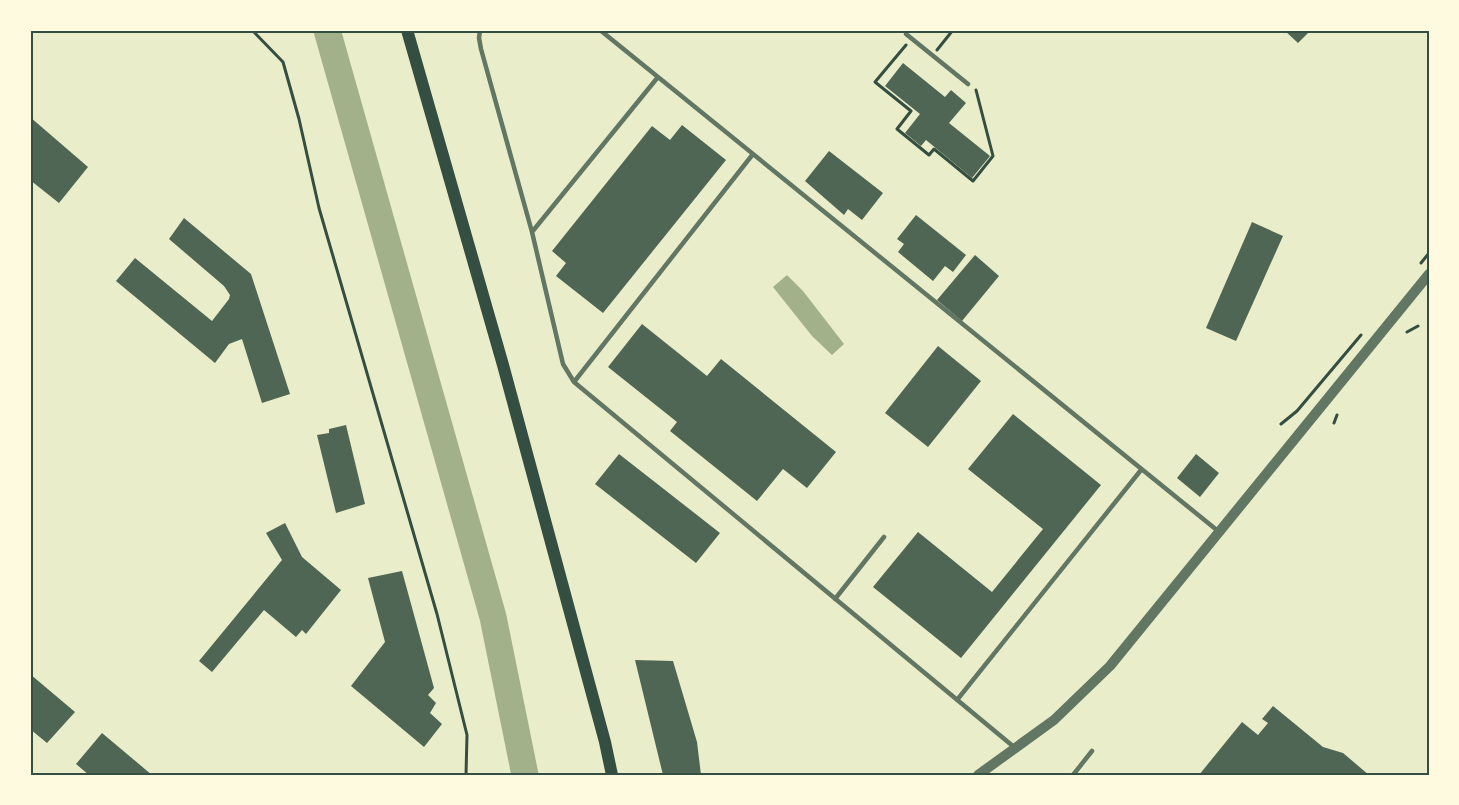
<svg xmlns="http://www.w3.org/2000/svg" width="1459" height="805" font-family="'Exo 2',sans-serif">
<rect width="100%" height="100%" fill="#e9edc9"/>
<path fill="#a3b18a" d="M 787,275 L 803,291 L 844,344 L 832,355 L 812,336 L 773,287 Z"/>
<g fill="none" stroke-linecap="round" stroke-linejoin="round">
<path stroke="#a3b18a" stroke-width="27" d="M 327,30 L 493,617 L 525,775"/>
</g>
<path fill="#4f6655" d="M 1284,30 L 1311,30 L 1298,43 Z
M 903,63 L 945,97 L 951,90 L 966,103 L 949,123 L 990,156 L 972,178 L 926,140 L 921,146 L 905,133 L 920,114 L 885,86 Z
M 30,117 L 88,167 L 59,203 L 30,180 Z
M 682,125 L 726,160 L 603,313 L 556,276 L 566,263 L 552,251 L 652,126 L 670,140 Z
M 829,151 L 883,193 L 862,220 L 848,209 L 844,215 L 805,181 Z
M 916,215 L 966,255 L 953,272 L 945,266 L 933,281 L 898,252 L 904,244 L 897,239 Z
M 184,218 L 251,274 L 290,394 L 262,403 L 242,339 L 229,344 L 215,363 L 116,281 L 135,258 L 212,321 L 229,299 L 230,295 L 224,286 L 169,239 Z
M 1252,222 L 1283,236 L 1236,341 L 1206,328 Z
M 975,255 L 999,276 L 962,321 L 937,300 Z
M 642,324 L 707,376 L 721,359 L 836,452 L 807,488 L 783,469 L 757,501 L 670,431 L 677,422 L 608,367 Z
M 938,346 L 981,381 L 928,447 L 885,413 Z
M 1013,414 L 1101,485 L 961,658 L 873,587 L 918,532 L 992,592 L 1043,529 L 968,469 Z
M 346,425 L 365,504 L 336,513 L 317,435 L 329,433 L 329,429 Z
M 619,454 L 720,533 L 696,563 L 595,484 Z
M 1196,454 L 1219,473 L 1200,497 L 1177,478 Z
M 285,523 L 302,557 L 341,590 L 306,634 L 302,630 L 296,637 L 264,610 L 212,672 L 199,661 L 282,560 L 266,533 Z
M 402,571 L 434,688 L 428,695 L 436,703 L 430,713 L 442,724 L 424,747 L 351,686 L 385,642 L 368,578 Z
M 635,660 L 673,661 L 697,742 L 701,775 L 663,775 Z
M 30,674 L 75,712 L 47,743 L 30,729 Z
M 1273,706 L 1323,747 L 1343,753 L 1369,775 L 1199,775 L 1242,722 L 1258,735 L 1268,723 L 1262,719 Z
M 102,733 L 152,775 L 89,775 L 76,764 Z"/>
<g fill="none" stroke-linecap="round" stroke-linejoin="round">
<path stroke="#344e41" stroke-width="3" d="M 252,30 L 283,62 L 299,119 L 319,208 L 437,614 L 467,735 L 466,775
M 906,45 L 875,82 L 911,111 L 897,129 L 929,155 L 934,149 L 973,181 L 993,156 L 976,90
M 937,50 L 953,30
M 1421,263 L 1429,253
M 1407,332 L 1418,326
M 1334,423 L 1337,415
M 1281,424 L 1297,411 L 1361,335"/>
<path stroke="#617663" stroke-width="4.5" d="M 480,30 L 479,38 L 481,49 L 532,232 L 563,364 L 574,382 L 1014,747
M 600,30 L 1218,531
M 907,30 L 906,34 L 968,84
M 532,232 L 658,77
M 574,382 L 753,154
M 835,599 L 884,537
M 957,700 L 1141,470
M 1073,775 L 1092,751"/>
<path stroke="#617663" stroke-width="10" d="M 978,775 L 1054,720 L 1110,666 L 1429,274"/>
<path stroke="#344e41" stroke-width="12" d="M 407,30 L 503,365 L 605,742 L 612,775"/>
</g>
<rect width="1459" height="805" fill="none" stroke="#fefae0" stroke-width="63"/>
<rect x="32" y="32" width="1396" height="742" fill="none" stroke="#344e41" stroke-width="2"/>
</svg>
